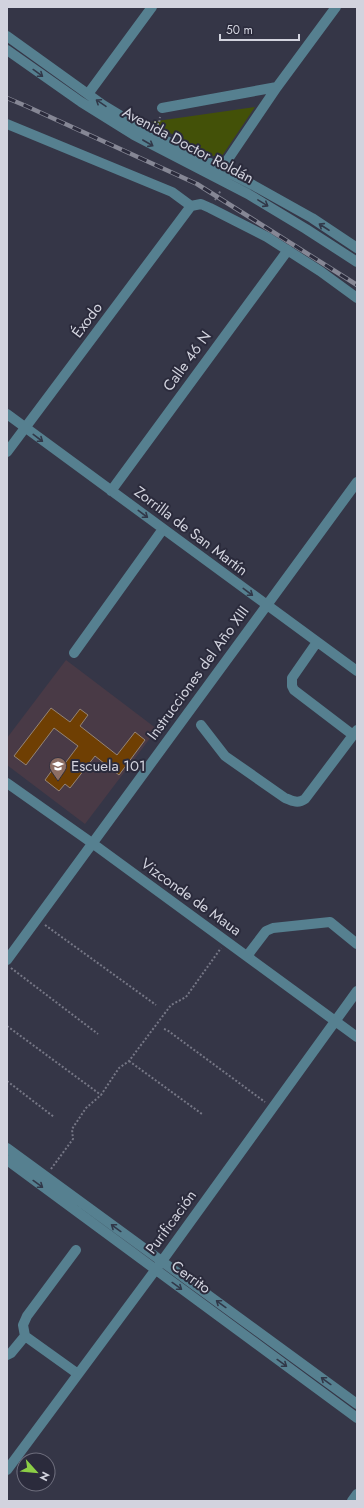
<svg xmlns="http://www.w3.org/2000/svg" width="364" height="1508" font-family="Jost,sans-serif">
<rect width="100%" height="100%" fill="#353647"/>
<path fill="#493a46" d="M 66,660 L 157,729 L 85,824 L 7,765 L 7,738 Z"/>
<path fill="#435108" d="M 255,107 L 222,156 L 212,156 L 150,122 Z"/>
<path fill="#6f3f03" stroke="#958475" d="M 51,708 L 70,722 L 80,709 L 88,715 L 80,726 L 117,755 L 135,732 L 145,740 L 119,775 L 95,756 L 70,788 L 65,784 L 59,791 L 45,780 L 58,762 L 63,766 L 78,746 L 54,728 L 26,765 L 14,756 Z"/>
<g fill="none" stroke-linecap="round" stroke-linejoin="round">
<path stroke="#767786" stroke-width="2" stroke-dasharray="2 2" stroke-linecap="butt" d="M 157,124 L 159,124 L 160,117
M 215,200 L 221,190
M 45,925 L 156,1005
M 11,968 L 98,1034
M 7,1026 L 101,1095
M 164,1029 L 167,1030 L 265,1102
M 129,1061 L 202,1114
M 7,1081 L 54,1117
M 51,1169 L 73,1139 L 72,1129 L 86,1108 L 101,1095 L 119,1068 L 129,1061 L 171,1005 L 186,997 L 221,948"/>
<path stroke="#568090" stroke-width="10" d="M 7,36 L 103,105 L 141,128 L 253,185 L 312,218 L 357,248
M 7,50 L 81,102 L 134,135 L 248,194 L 306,229 L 357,262
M 88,94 L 152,7
M 162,108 L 277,87
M 7,124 L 172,192 L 191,206
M 218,174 L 277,87 L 336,7
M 191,206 L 201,204 L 210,208 L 267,237 L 320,271 L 357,298
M 7,414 L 357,671
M 7,452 L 191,206
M 111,491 L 288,250
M 317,642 L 292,678 L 292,686 L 294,690 L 353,735
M 74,653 L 163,529
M 201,725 L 225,756 L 285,798 C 292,801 298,804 305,799 L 357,730
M 7,783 L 92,843 L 357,1037
M 247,956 L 266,931 L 273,928 L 330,922 L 357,944
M 7,960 L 357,482
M 7,1148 L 357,1404
M 7,1160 L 357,1418
M 25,1336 L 23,1325 L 27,1316 L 76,1250
M 7,1355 L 11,1353 L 25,1336 L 78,1374
M 7,1470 L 162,1261 L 357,991
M 352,1501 L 357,1494"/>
<defs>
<path id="rail" d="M 7,98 L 26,106 L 197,184 L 357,285"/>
</defs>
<use href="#rail" stroke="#868795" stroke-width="4.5"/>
<use href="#rail" stroke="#2b2b3c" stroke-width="3" stroke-dasharray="9" stroke-linecap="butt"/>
</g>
<defs><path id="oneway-shaft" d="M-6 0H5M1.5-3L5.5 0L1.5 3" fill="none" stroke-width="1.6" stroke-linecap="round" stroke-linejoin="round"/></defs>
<g stroke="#313849">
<use href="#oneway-shaft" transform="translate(38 73) rotate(36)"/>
<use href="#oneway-shaft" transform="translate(101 103) rotate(-146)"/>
<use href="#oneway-shaft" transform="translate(148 143) rotate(30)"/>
<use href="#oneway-shaft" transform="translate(263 203) rotate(31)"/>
<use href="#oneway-shaft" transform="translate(324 227) rotate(-147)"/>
<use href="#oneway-shaft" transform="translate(38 438) rotate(37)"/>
<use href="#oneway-shaft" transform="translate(143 514) rotate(37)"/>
<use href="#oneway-shaft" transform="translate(248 592) rotate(37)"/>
<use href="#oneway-shaft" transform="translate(38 1184) rotate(36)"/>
<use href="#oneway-shaft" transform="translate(116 1228) rotate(-144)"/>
<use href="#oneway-shaft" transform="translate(177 1286) rotate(36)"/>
<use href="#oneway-shaft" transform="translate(221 1304) rotate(-144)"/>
<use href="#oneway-shaft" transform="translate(282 1363) rotate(36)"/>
<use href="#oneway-shaft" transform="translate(326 1381) rotate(-144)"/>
</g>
<defs>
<symbol id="school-pin" viewBox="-11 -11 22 30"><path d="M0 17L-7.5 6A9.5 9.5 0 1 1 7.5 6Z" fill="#8d6e63" stroke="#2b2b3c"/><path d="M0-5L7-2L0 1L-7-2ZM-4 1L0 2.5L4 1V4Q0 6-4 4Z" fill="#fff"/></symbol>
</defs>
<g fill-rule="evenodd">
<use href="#school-pin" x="48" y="756" width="20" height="27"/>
</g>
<g text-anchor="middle" stroke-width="4" stroke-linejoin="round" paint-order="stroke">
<g font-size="15" fill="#d2d3de" stroke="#2b2b3c">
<text transform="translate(188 145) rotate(28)" y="5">Avenida Doctor Roldán</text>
<text transform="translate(87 320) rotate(-53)" y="5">Éxodo</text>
<text transform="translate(187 361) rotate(-54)" y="5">Calle 46 N</text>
<text transform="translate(191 531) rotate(37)" y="5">Zorrilla de San Martín</text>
<text transform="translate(198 673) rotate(-54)" y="5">Instrucciones del Año XIII</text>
<text transform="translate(191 897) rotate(36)" y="5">Vizconde de Maua</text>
<text transform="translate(171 1222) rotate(-54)" y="5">Purificación</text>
<text transform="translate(191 1277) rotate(36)" y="5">Cerrito</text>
</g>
<g font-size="15" fill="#d2d3de" stroke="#2b2b3c" text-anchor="start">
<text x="71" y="771">Escuela 101</text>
</g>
</g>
<rect width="364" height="1508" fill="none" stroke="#d2d3de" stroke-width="16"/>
<g transform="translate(36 1472) rotate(117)"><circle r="19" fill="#2b2b3c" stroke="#6e6e7d"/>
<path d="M0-3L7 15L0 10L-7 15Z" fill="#8cce46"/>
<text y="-6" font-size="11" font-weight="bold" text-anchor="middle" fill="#d2d3de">N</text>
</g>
<path d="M220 34v6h79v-6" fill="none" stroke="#d2d3de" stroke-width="2"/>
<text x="226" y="34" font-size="12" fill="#d2d3de" stroke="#2b2b3c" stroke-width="3" paint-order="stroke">50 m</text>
</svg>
